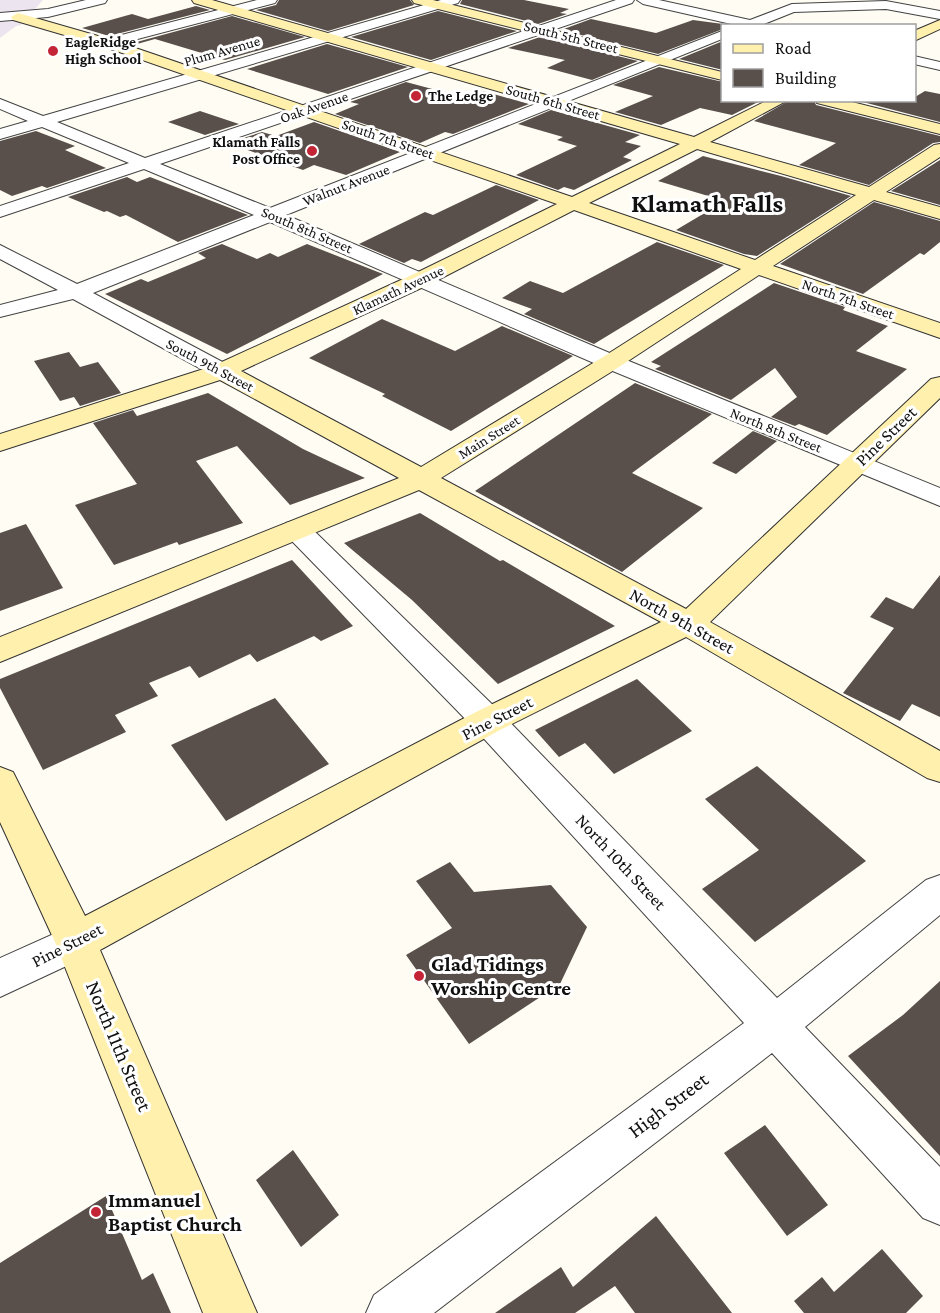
<svg xmlns="http://www.w3.org/2000/svg" width="940" height="1313" font-family="'Crimson Pro',serif">
<rect width="100%" height="100%" fill="#fffcf3"/>
<path fill="#ece4ee" d="M 0,0 L 43,0 L 21,25 L 16,26 L 0,38 Z"/>
<path fill="#59504c" d="M 279,0 L 410,0 L 414,5 L 328,31 L 256,10 L 276,5 Z
M 462,0 L 524,0 L 569,9 L 560,13 L 567,14 L 538,24 L 460,4 Z
M 196,6 L 210,10 L 109,36 L 82,28 L 132,14 L 148,19 Z
M 438,11 L 517,31 L 431,60 L 351,37 Z
M 232,16 L 305,37 L 225,60 L 155,39 L 137,44 L 133,43 Z
M 591,19 L 656,33 L 693,20 L 723,24 L 723,29 L 658,54 L 561,30 Z
M 540,37 L 638,61 L 592,80 L 547,68 L 565,60 L 508,48 Z
M 723,41 L 723,70 L 679,59 Z
M 327,44 L 408,67 L 328,94 L 247,69 Z
M 659,67 L 723,82 L 723,100 L 762,100 L 732,115 L 700,108 L 661,125 L 615,112 L 653,96 L 613,85 Z
M 406,82 L 466,98 L 483,91 L 529,104 L 453,134 L 445,132 L 420,143 L 335,114 L 359,104 L 350,102 Z
M 925,91 L 940,94 L 940,122 L 855,100 L 915,100 L 915,97 Z
M 790,100 L 814,100 L 816,105 L 940,136 L 940,142 L 933,143 L 869,185 L 799,165 L 836,143 L 754,121 Z
M 551,110 L 640,135 L 625,142 L 641,146 L 623,157 L 632,160 L 574,190 L 564,187 L 558,190 L 516,175 L 577,146 L 557,140 L 563,137 L 518,124 Z
M 200,111 L 239,124 L 205,135 L 168,122 Z
M 314,122 L 400,152 L 346,175 L 314,165 L 303,170 L 228,143 L 262,132 L 276,136 Z
M 36,131 L 75,146 L 65,150 L 106,168 L 47,188 L 42,186 L 12,196 L 0,190 L 0,141 Z
M 703,156 L 781,176 L 851,196 L 757,256 L 744,254 L 676,230 L 725,201 L 658,181 Z
M 940,160 L 940,205 L 891,191 Z
M 127,177 L 137,182 L 150,177 L 248,215 L 178,242 L 126,215 L 120,217 L 107,211 L 104,212 L 68,197 Z
M 496,185 L 539,200 L 421,262 L 412,259 L 404,263 L 359,244 L 425,212 L 433,215 Z
M 874,202 L 940,221 L 940,242 L 924,255 L 920,253 L 863,294 L 780,264 Z
M 657,242 L 724,265 L 594,344 L 524,314 L 532,309 L 502,298 L 530,281 L 563,293 Z
M 222,244 L 257,259 L 270,253 L 278,257 L 307,244 L 383,274 L 227,354 L 105,294 L 141,279 L 148,282 L 206,258 L 198,253 Z
M 774,283 L 845,307 L 843,310 L 888,326 L 856,351 L 907,369 L 827,435 L 799,424 L 795,426 L 771,417 L 797,397 L 775,368 L 731,400 L 655,369 L 661,366 L 651,362 Z
M 382,319 L 455,351 L 502,326 L 573,356 L 451,431 L 382,396 L 385,394 L 309,358 Z
M 69,352 L 80,367 L 98,362 L 121,393 L 80,406 L 74,397 L 60,401 L 34,361 Z
M 635,383 L 712,414 L 632,473 L 703,508 L 622,572 L 475,491 Z
M 208,393 L 303,449 L 365,478 L 290,505 L 237,446 L 196,461 L 243,523 L 179,545 L 177,542 L 114,565 L 75,505 L 137,484 L 93,423 L 133,410 L 137,416 Z
M 753,431 L 777,441 L 736,474 L 712,463 Z
M 420,513 L 500,561 L 503,560 L 615,626 L 498,684 L 412,600 L 344,543 Z
M 26,524 L 63,588 L 0,611 L 0,533 Z
M 292,560 L 353,626 L 321,641 L 314,636 L 257,662 L 250,654 L 199,678 L 190,666 L 149,683 L 158,696 L 115,715 L 126,732 L 43,770 L 0,688 L 0,679 Z
M 940,575 L 940,717 L 912,704 L 900,721 L 843,693 L 894,628 L 870,617 L 886,597 L 913,609 Z
M 637,679 L 692,731 L 614,774 L 585,743 L 559,757 L 535,730 Z
M 275,698 L 329,764 L 226,821 L 171,745 Z
M 757,766 L 866,861 L 755,942 L 702,889 L 759,850 L 705,799 Z
M 450,862 L 474,892 L 551,885 L 587,927 L 560,984 L 469,1044 L 406,955 L 452,928 L 416,881 Z
M 940,981 L 940,1156 L 848,1056 L 903,1015 Z
M 765,1125 L 828,1205 L 787,1236 L 724,1153 Z
M 293,1150 L 339,1215 L 301,1247 L 256,1180 Z
M 106,1196 L 142,1280 L 153,1273 L 171,1313 L 0,1313 L 0,1263 Z
M 656,1216 L 732,1313 L 635,1313 L 615,1286 L 575,1313 L 495,1313 L 561,1267 L 573,1287 Z
M 882,1249 L 923,1296 L 906,1313 L 804,1313 L 794,1301 L 822,1277 L 834,1292 Z"/>
<g fill="none" stroke-linecap="round" stroke-linejoin="round">
<defs>
<path id="street" d="M 86,0 L 107,0 L 105,3 L 48,17 L 0,21 L 0,13 L 48,9 Z
M 257,0 L 277,0 L 275,3 L 107,47 L 100,43 L 102,40 Z
M 441,0 L 460,0 L 458,3 L 57,122 L 145,158 L 616,0 L 634,0 L 632,3 L 160,164 L 270,208 L 722,31 L 722,39 L 286,215 L 619,357 L 940,488 L 940,506 L 603,367 L 270,222 L 93,293 L 230,366 L 234,371 L 230,376 L 222,378 L 214,376 L 73,299 L 0,317 L 0,305 L 58,290 L 0,259 L 0,245 L 77,284 L 254,215 L 144,169 L 0,217 L 0,206 L 129,163 L 42,127 L 0,139 L 0,129 L 28,121 L 0,109 L 0,99 L 43,116 Z
M 637,0 L 659,0 L 750,20 L 792,4 L 886,1 L 940,11 L 940,19 L 886,9 L 794,12 L 759,26 L 740,26 L 643,4 Z
M 914,56 L 940,62 L 940,70 L 914,64 Z
M 296,520 L 306,523 L 500,712 L 777,998 L 926,880 L 940,875 L 940,915 L 805,1027 L 940,1167 L 940,1225 L 923,1218 L 772,1053 L 434,1313 L 366,1313 L 374,1295 L 744,1023 L 476,730 L 286,535 L 282,529 L 286,523 Z
M 76,924 L 90,929 L 96,942 L 90,955 L 0,997 L 0,958 Z"/>
<path id="secondary" d="M 192,0 L 212,0 L 694,137 L 768,100 L 788,100 L 710,142 L 869,187 L 934,145 L 940,144 L 940,157 L 886,192 L 940,207 L 940,219 L 874,200 L 773,266 L 940,323 L 940,338 L 759,275 L 619,367 L 441,478 L 686,609 L 931,379 L 940,377 L 940,398 L 710,622 L 940,751 L 940,782 L 927,778 L 686,637 L 500,730 L 100,950 L 257,1313 L 203,1313 L 55,942 L 0,822 L 0,767 L 13,772 L 85,916 L 476,712 L 661,622 L 419,490 L 0,662 L 0,637 L 399,478 L 220,380 L 0,451 L 0,434 L 213,366 L 414,274 L 557,204 L 102,46 L 13,20 L 11,17 L 18,13 L 112,40 L 572,197 L 680,144 L 194,3 ZM 697,149 L 856,195 L 755,260 L 589,203 ZM 574,210 L 741,269 L 603,357 L 421,467 L 241,371 L 430,284 Z
M 412,0 L 433,0 L 722,72 L 722,80 L 414,3 Z
M 940,20 L 940,29 L 914,41 L 914,31 Z
M 816,100 L 844,100 L 940,124 L 940,134 L 817,103 Z"/>
</defs>
<use href="#street" stroke="#434343" stroke-width="2"/>
<use href="#secondary" stroke="#323232" stroke-width="2"/>
<use href="#street" fill="#fff" fill-rule="evenodd"/>
<use href="#secondary" fill="#fff0ae" fill-rule="evenodd"/>
</g>
<g fill="#c32537" stroke="#fff" stroke-width="2">
<circle cx="53" cy="51" r="6"/>
<circle cx="416" cy="96" r="6"/>
<circle cx="312" cy="151" r="6"/>
<circle cx="419" cy="976" r="6"/>
<circle cx="96" cy="1212" r="6"/>
</g>
<g text-anchor="middle" stroke-width="6" stroke-linejoin="round" paint-order="stroke">
<g font-size="15" fill="#101010" stroke="#fff">
<text transform="translate(571 37) rotate(14)" y="5">South 5th Street</text>
<text transform="translate(222 51) rotate(-16)" y="5">Plum Avenue</text>
<text transform="translate(553 102) rotate(16)" y="5">South 6th Street</text>
<text transform="translate(314 107) rotate(-19)" y="5">Oak Avenue</text>
<text transform="translate(388 139) rotate(19)" y="5">South 7th Street</text>
<text transform="translate(346 185) rotate(-21)" y="5">Walnut Avenue</text>
<text transform="translate(307 230) rotate(23)" y="5">South 8th Street</text>
<text transform="translate(398 290) rotate(-25)" y="5">Klamath Avenue</text>
<text transform="translate(848 299) rotate(19)" y="5">North 7th Street</text>
<text transform="translate(210 365) rotate(28)" y="5">South 9th Street</text>
<text transform="translate(776 430) rotate(22)" y="5">North 8th Street</text>
<text transform="translate(489 437) rotate(-32)" y="5">Main Street</text>
</g>
<g font-size="15" font-weight="bold" fill="#101010" stroke="#fff" text-anchor="start">
<text x="65" y="47">EagleRidge<tspan x="65" dy="17">High School</tspan></text>
<text x="428" y="101">The Ledge</text>
<text x="300" y="147" text-anchor="end">Klamath Falls<tspan x="300" dy="17">Post Office</tspan></text>
</g>
<g font-size="18" fill="#101010" stroke="#fff">
<text transform="translate(886 436) rotate(-44)" y="6">Pine Street</text>
<text transform="translate(682 621) rotate(29)" y="6">North 9th Street</text>
<text transform="translate(497 718) rotate(-27)" y="6">Pine Street</text>
<text transform="translate(621 862) rotate(47)" y="6">North 10th Street</text>
<text transform="translate(67 945) rotate(-27)" y="6">Pine Street</text>
</g>
<g font-size="21" font-weight="bold" fill="#101010" stroke="#fff" text-anchor="start">
<text x="431" y="971">Glad Tidings<tspan x="431" dy="24">Worship Centre</tspan></text>
<text x="108" y="1207">Immanuel<tspan x="108" dy="24">Baptist Church</tspan></text>
</g>
<g font-size="21" fill="#101010" stroke="#fff">
<text transform="translate(119 1046) rotate(67)" y="7">North 11th Street</text>
<text transform="translate(668 1105) rotate(-37)" y="7">High Street</text>
</g>
<g font-size="26" font-weight="bold" fill="#101010" stroke="#fff">
<text x="707" y="212">Klamath Falls</text>
</g>
</g>
<rect x="721" y="24" width="195" height="78" fill="#ffffff" stroke="#9f9f9f" stroke-width="1.5"/>
<rect x="733" y="44" width="30" height="9" fill="#fff0ae" stroke="#9f9f9f" stroke-width="1.5"/>
<text x="775" y="54" font-size="18" fill="#101010">Road</text>
<rect x="733" y="69" width="30" height="18" fill="#59504c" stroke="#9f9f9f" stroke-width="1.5"/>
<text x="775" y="84" font-size="18" fill="#101010">Building</text>
</svg>
